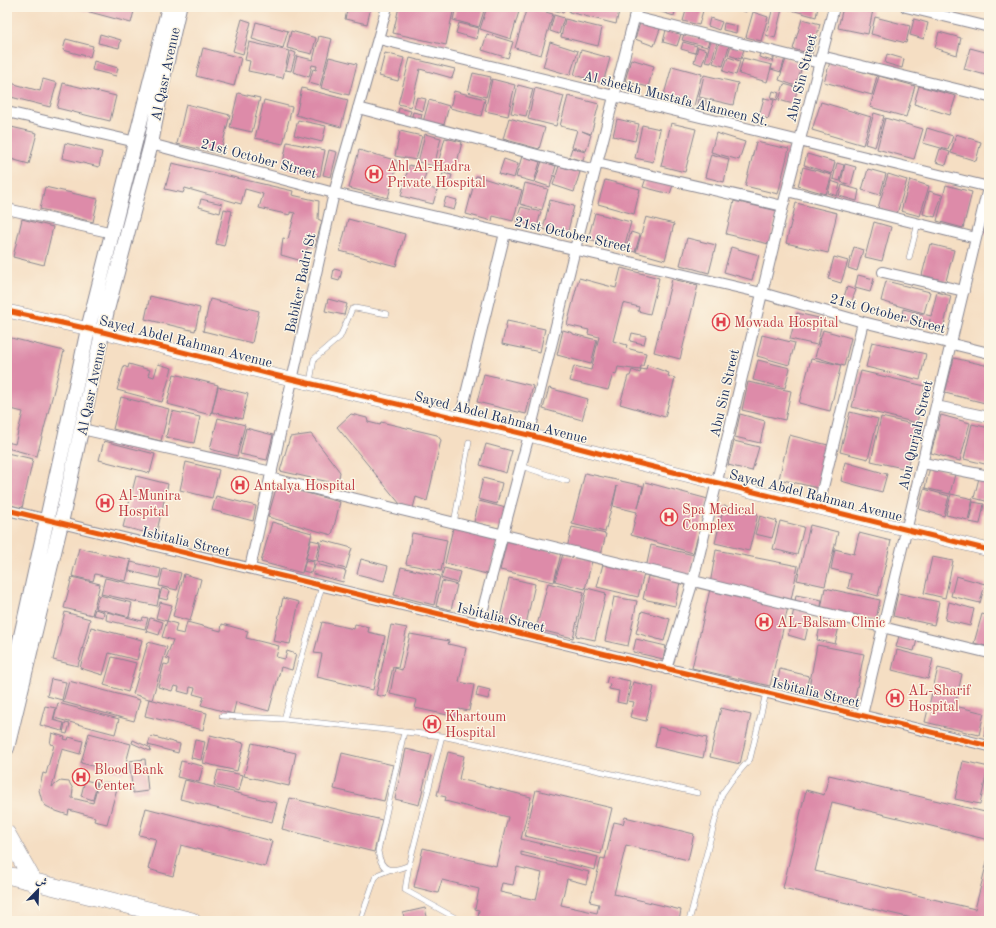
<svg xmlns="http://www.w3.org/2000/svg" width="996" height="928" font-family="'Old Standard TT',Amiri,serif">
<rect width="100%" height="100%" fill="#fcf5e5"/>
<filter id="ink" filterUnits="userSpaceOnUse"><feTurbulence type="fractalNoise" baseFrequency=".025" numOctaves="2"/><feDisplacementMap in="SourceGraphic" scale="8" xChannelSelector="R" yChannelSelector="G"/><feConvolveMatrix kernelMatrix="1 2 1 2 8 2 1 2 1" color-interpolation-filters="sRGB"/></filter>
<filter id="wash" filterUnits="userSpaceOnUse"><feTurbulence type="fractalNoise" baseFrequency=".012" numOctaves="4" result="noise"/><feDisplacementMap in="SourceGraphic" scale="16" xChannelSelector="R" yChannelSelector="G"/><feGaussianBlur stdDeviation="0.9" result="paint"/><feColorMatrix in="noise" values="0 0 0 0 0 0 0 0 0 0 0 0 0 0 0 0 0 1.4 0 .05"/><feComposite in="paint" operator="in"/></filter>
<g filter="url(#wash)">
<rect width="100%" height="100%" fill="#f5dec3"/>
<g id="blocks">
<path fill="#dd8ba9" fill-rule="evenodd" d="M 76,7 L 135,7 L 131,23 L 75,8 Z
M 348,7 L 371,7 L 367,24 L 345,19 Z
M 399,7 L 454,7 L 446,45 L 393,33 Z
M 456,7 L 485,7 L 479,27 L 453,20 Z
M 487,7 L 520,8 L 511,39 L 480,29 Z
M 527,7 L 553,14 L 541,55 L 515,48 Z
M 543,7 L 565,7 L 563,13 Z
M 571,7 L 620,7 L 616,24 L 569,12 Z
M 659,7 L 676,7 L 674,16 L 658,11 Z
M 687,7 L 704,7 L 699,25 L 683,21 Z
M 730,7 L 747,7 L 746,12 Z
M 773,7 L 782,9 L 775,38 L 766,35 Z
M 781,7 L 818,7 L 816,17 Z
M 843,7 L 859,7 L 873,10 L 868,34 L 838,28 Z
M 753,12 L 768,17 L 761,41 L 746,37 Z
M 554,15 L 564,18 L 559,34 L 550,31 Z
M 875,17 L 910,26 L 906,43 L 871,34 Z
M 710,18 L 722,22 L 719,30 L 708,26 Z
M 242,19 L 251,22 L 243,54 L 233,51 Z
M 565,19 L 602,28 L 598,46 L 561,37 Z
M 802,19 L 820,24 L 812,54 L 793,49 Z
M 914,19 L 928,23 L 924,39 L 910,35 Z
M 256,22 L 288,31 L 283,48 L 252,39 Z
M 459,23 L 479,28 L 477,39 L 456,33 Z
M 640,23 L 660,29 L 654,46 L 635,39 Z
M 724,23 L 737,26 L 736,33 L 723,30 Z
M 666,30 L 681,34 L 677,46 L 663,42 Z
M 291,31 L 316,38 L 312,54 L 287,48 Z
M 939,32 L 961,38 L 957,55 L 935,48 Z
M 100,34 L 121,40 L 119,48 L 98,43 Z
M 487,34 L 513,42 L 508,58 L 482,50 Z
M 684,34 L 709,41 L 707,47 L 682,40 Z
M 319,36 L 332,39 L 320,86 L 309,83 L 313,69 L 316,70 L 317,66 L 312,65 L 309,77 L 293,72 L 297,56 L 313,60 Z
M 66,39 L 93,46 L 90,57 L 63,50 Z
M 711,40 L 717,42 L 711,63 L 705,62 Z
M 249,42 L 289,51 L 283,78 L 248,71 L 250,61 L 245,60 Z
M 550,42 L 578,51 L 570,75 L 543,67 Z
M 683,42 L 697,46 L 695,53 L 681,49 Z
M 719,43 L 729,46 L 723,66 L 713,63 Z
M 731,45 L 744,49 L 741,59 L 728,55 Z
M 698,47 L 707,50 L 702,65 L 694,62 Z
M 203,48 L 241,58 L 234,86 L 196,76 Z
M 970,48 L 989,53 L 989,76 L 964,69 Z
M 581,50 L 610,58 L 603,83 L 574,75 Z
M 291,51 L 296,53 L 291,71 L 286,70 Z
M 760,52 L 774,56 L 772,61 L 759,57 Z
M 385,53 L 404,58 L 398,81 L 379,76 Z
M 887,54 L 904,59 L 902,68 L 885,63 Z
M 775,55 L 785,58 L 781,72 L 771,69 Z
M 329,57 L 357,64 L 349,95 L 321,88 Z
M 728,57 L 740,61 L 736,75 L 723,71 Z
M 410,58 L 455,69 L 452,78 L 420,69 L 411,107 L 398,104 Z
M 743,58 L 772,65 L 767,82 L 739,74 Z
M 631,59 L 654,66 L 648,87 L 625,81 Z
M 786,59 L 803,64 L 796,86 L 779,80 Z
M 94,61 L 118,68 L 116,76 L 92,70 Z
M 830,62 L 877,76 L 872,95 L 824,82 Z
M 672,66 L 702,74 L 694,106 L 663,98 Z
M 473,73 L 491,77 L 486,97 L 468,92 Z
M 704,75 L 738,83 L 733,105 L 699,97 Z
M 879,76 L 915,86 L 906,117 L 870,107 Z
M 43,79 L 57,83 L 50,107 L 7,96 L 7,82 L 40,91 Z
M 492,79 L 515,85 L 508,116 L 485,111 Z
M 63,83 L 116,96 L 110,121 L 57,108 Z
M 784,84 L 798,88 L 793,104 L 779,100 Z
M 518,85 L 533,89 L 526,116 L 511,113 Z
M 919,86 L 956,96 L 950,115 L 914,104 Z
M 302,88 L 348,100 L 341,127 L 296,115 Z
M 535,88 L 564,96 L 556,126 L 528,119 Z
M 454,91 L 485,99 L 481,116 L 450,108 Z
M 773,91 L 779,93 L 777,100 L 771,98 Z
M 238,93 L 260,98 L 252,132 L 230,127 Z
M 568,96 L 599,104 L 591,134 L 582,131 L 591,135 L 586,151 L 572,147 L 577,130 L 560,126 Z
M 417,97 L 426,99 L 423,111 L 414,108 Z
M 764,98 L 774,100 L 768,119 L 759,116 Z
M 699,99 L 707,101 L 705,106 L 698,105 Z
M 264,100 L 292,107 L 283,144 L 255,138 Z
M 429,100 L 449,106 L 443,128 L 423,122 Z
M 821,102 L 871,117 L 863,145 L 812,130 Z
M 186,104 L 230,115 L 220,154 L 177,144 Z
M 399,108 L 411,111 L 408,120 L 397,116 Z
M 413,112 L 422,114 L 420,123 L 411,120 Z
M 874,113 L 884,116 L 875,147 L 865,144 Z
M 509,118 L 545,128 L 539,149 L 503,139 Z
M 885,118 L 923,129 L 914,159 L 877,149 Z
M 617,119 L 639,124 L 635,141 L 613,136 Z
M 298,120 L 326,126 L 322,142 L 294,135 Z
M 671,123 L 696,129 L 685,172 L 661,166 Z
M 642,125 L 660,129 L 653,162 L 635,158 Z
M 7,126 L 37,133 L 29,164 L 7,158 Z
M 927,128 L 953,136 L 948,150 L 923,143 Z
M 400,131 L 422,136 L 416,160 L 395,156 Z
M 716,133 L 745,142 L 739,160 L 711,152 Z
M 425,134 L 441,138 L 434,166 L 418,162 Z
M 956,134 L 981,142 L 976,161 L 951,153 Z
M 445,138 L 462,142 L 455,171 L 437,167 Z
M 287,142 L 325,150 L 320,176 L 282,168 Z
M 756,142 L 789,149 L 778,194 L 745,186 Z
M 65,143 L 102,152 L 99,167 L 62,158 Z
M 572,148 L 585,152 L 583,161 L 569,157 Z
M 940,149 L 950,152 L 946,165 L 936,162 Z
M 329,150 L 337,152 L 331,177 L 323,175 Z
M 359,150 L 398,161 L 388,198 L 349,188 Z
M 711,154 L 729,159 L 724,182 L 705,177 Z
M 807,154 L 835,162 L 832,174 L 804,165 Z
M 522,156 L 540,162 L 534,182 L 516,177 Z
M 504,159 L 518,164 L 514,178 L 499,174 Z
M 542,161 L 556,166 L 550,187 L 535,182 Z
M 172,163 L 293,191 L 292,195 L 319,201 L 318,219 L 322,221 L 315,246 L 307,248 L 302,261 L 281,255 L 283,238 L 288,239 L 295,213 L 290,212 L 290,215 L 259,208 L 263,194 L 245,189 L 241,204 L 185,188 L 183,193 L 165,189 Z
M 837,163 L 844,165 L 840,181 L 833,179 Z
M 845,164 L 856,167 L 851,185 L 841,182 Z
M 409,165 L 427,170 L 422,186 L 437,190 L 433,204 L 401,196 Z
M 559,166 L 580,172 L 574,192 L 553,185 Z
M 803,167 L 832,175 L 826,194 L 798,186 Z
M 868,169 L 886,174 L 880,195 L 862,190 Z
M 443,173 L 452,175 L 447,191 L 439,189 Z
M 888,174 L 907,180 L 897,214 L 878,208 Z
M 476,176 L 522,190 L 513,221 L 493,216 L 492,221 L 466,214 Z
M 646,178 L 673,185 L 670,194 L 643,187 Z
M 605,180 L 640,189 L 634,214 L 598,204 Z
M 910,180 L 929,186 L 920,216 L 901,211 Z
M 831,181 L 840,184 L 837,196 L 828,193 Z
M 525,183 L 548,189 L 542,210 L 520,204 Z
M 842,185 L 859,190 L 857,201 L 839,196 Z
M 946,185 L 972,192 L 963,228 L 937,221 Z
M 45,187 L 98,199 L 93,222 L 40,209 Z
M 929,191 L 942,195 L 935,217 L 923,214 Z
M 446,197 L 457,200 L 454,210 L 443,207 Z
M 201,199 L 222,204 L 220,213 L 199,207 Z
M 550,200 L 574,206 L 567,235 L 543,229 Z
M 734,201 L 778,211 L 769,244 L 726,234 Z
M 796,203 L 837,213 L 828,253 L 786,243 Z
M 521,207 L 541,212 L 537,227 L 516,222 Z
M 224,209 L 232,211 L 224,246 L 216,244 Z
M 595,213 L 631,222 L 624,248 L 588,239 Z
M 646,217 L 674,224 L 665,260 L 636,252 Z
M 988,217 L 989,217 L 989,234 L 984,233 Z
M 22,219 L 53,227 L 44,265 L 13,257 Z
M 348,219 L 405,234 L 396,266 L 340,251 Z
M 874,222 L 891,227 L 882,261 L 865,257 Z
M 631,232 L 640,235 L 635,252 L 626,249 Z
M 687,238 L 716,245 L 709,273 L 680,265 Z
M 930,244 L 954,250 L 946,281 L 922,275 Z
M 731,247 L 759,255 L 752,280 L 724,272 Z
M 854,247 L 863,250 L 857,271 L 848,268 Z
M 834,257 L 848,261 L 841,283 L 828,279 Z
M 621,268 L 659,278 L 650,314 L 638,311 L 639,307 L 623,303 L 613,341 L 627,345 L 626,348 L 646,353 L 643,366 L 641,366 L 640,370 L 618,367 L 616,375 L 613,374 L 608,390 L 570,381 L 574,366 L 591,370 L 599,337 L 588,334 L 589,330 L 567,325 L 579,278 L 616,288 Z
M 334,269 L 342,271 L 339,281 L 332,279 Z
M 858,275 L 874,279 L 870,292 L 855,288 Z
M 672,279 L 698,285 L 680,359 L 654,352 Z
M 886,281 L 930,292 L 924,313 L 881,301 Z
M 847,287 L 856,290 L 851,303 L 843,300 Z
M 937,292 L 951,296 L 943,329 L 929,325 L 930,319 L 928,326 L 901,319 L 903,309 L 931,316 Z
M 150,296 L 200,308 L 195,331 L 145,319 Z
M 210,299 L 259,311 L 252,343 L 203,331 Z
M 328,299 L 347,304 L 344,315 L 325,311 Z
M 797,313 L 823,319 L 817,345 L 790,339 Z
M 507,321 L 545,329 L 540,352 L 502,344 Z
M 563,330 L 573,333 L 573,334 L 597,340 L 591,364 L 557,355 Z
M 823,330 L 851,338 L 844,366 L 815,357 Z
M 632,333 L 646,336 L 644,344 L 630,341 Z
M 762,335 L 795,343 L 789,365 L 757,356 Z
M 7,337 L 64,351 L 37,456 L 7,448 L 7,442 L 15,444 L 23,412 L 7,408 Z
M 872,342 L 926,354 L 920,380 L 866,367 Z
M 954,358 L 989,366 L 989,404 L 945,393 Z
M 811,359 L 841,365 L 830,411 L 799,403 Z
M 758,360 L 790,368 L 785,388 L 753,380 Z
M 129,364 L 150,370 L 148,375 L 154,377 L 158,364 L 172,368 L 162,402 L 117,390 L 124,366 L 128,368 Z
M 647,365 L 669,373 L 668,376 L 675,378 L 665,417 L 620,404 L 628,376 L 630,376 L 632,370 L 640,373 L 641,369 L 646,370 Z
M 861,371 L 925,386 L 917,423 L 852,407 Z
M 174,374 L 218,385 L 211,415 L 167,404 Z
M 484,374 L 533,386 L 526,414 L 477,402 Z
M 748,382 L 791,391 L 785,420 L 742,410 Z
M 218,387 L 248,394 L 242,419 L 212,412 Z
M 549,388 L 588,399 L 582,420 L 543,409 Z
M 121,397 L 169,409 L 161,441 L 113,429 Z
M 172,411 L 200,417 L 194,443 L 166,437 Z
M 850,412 L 878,419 L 868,459 L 840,452 Z
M 351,414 L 367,418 L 368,422 L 380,425 L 381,422 L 437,435 L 441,440 L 427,501 L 416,497 L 413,508 L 400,504 L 337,427 Z
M 740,414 L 765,421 L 760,443 L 735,437 Z
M 941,415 L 970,423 L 960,461 L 931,453 Z
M 881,417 L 917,425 L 907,469 L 871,461 Z
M 218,418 L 245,425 L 237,456 L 210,449 Z
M 972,424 L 989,428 L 989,465 L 964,459 Z
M 246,428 L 273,435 L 267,460 L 240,454 Z
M 311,434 L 340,472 L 338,484 L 280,471 L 290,437 Z
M 789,435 L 828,445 L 818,488 L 779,479 Z
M 104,441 L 155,454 L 150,473 L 99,460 Z
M 734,441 L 759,447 L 752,471 L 728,465 Z
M 486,444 L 512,451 L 506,473 L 480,465 Z
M 7,453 L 33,459 L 22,508 L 7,504 Z
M 186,462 L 219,470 L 212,498 L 180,490 Z
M 845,462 L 887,474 L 882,492 L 841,481 Z
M 930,467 L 955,474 L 950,494 L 925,488 Z
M 585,473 L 643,486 L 638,508 L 645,482 L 708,499 L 693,553 L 631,535 L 637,512 L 613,506 L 617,486 L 605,532 L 572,524 Z
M 136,476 L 168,484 L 156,535 L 123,527 Z
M 483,478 L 502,483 L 497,504 L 478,499 Z
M 979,478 L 989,480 L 989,502 L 974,498 Z
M 277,485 L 340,502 L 332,535 L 268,517 Z
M 924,489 L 949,496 L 944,516 L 919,509 Z
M 951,494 L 973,499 L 968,520 L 946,515 Z
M 216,496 L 256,506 L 253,521 L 212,510 Z
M 479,501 L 506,508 L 501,529 L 474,522 Z
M 973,502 L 984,504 L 980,524 L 969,522 Z
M 724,506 L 758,514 L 749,551 L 715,543 Z
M 760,516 L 777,521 L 772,538 L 755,534 Z
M 780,521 L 804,527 L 797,555 L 773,549 Z
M 272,522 L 312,533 L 302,573 L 261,562 Z
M 810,525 L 838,532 L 825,586 L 797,580 Z
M 572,527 L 606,534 L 601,555 L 567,548 Z
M 453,528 L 499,539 L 490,575 L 445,563 Z
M 412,533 L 447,540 L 441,571 L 406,564 Z
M 859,533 L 891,541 L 878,596 L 848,588 L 851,574 L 831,569 L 835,549 L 854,554 Z
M 311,540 L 320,542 L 315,561 L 306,558 Z
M 322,540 L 352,548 L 346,569 L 317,561 Z
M 507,541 L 561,553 L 554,582 L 500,570 Z
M 651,545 L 694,555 L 689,578 L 646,568 Z
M 79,548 L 131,560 L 126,581 L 95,574 L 93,581 L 72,576 Z
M 716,550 L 798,566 L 791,600 L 710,584 Z
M 563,554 L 592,561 L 585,589 L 555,581 Z
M 932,557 L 953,561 L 945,598 L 924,593 Z
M 361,559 L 388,566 L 384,581 L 357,574 Z
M 306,560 L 314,562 L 311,573 L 303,571 Z
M 131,562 L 161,569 L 159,578 L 129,571 Z
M 315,564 L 346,571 L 343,582 L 313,574 Z
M 603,564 L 644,574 L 638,597 L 597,587 Z
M 401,567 L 440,576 L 434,605 L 394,595 Z
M 444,568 L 460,572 L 457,583 L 441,578 Z
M 163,569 L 181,573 L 177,590 L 159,586 Z
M 184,574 L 201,579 L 190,621 L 173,616 Z
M 648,576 L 680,582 L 675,606 L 643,599 Z
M 956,576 L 985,584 L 980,603 L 951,596 Z
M 72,577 L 100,584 L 92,615 L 64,608 Z
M 105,578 L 160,590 L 157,606 L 101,594 Z
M 509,578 L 535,584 L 526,624 L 500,618 Z
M 442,581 L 457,585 L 451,610 L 436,606 Z
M 548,583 L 584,592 L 573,638 L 536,629 Z
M 162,588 L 170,591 L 167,600 L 159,598 Z
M 587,588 L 606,593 L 595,640 L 576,636 Z
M 825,588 L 880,600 L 876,620 L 821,609 Z
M 710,589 L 788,607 L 770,686 L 692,668 Z
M 898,593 L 939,602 L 934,625 L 893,616 Z
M 99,595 L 132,603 L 129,617 L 95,608 Z
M 796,595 L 822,600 L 821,607 L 795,602 Z
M 614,597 L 637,601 L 628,646 L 605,641 Z
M 283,598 L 299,602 L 290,644 L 273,641 Z
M 160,602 L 172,605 L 167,621 L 156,618 Z
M 949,602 L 974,609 L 970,626 L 945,620 Z
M 95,609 L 104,612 L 103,617 L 93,615 Z
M 794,609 L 811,613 L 805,640 L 788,635 Z
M 642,611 L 670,619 L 664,641 L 636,633 Z
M 65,612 L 90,619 L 78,666 L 53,660 Z
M 107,612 L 142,621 L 143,617 L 148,618 L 145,629 L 106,620 Z
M 982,614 L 989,616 L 989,647 L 974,643 Z
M 822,617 L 840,622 L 835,644 L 817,640 Z
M 150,618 L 163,622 L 159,635 L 146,631 Z
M 167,621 L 177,624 L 175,632 L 184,634 L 187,622 L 221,631 L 222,624 L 248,631 L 246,638 L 279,646 L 276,657 L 285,659 L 287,651 L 296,654 L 292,670 L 281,667 L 269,711 L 236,702 L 233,714 L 201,705 L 204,697 L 193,694 L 195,688 L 190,687 L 189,694 L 178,691 L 179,687 L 174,686 L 172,691 L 158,687 L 164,664 L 169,665 L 170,659 L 166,658 L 173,640 L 162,637 Z
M 322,622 L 354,629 L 355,624 L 369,627 L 368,632 L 385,636 L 373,690 L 317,677 L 322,654 L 314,653 Z
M 391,625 L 407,628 L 398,668 L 393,667 L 386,697 L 376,695 Z
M 91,627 L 142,640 L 137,660 L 109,653 L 103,675 L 80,668 Z
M 410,634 L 449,641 L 448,644 L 466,648 L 459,682 L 474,685 L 469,711 L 459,709 L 457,717 L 415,708 L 417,700 L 390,694 L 395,668 L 402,670 Z
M 899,636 L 917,640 L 914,651 L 896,647 Z
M 636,639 L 666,646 L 663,659 L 633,652 Z
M 148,642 L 167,647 L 152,700 L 133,694 Z
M 817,645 L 864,654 L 854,702 L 808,692 Z
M 897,650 L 933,659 L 928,679 L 892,670 Z
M 112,657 L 136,663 L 128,692 L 104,685 Z
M 938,668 L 962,674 L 955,706 L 984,713 L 979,735 L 925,722 Z
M 780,669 L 809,676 L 806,689 L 777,683 Z
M 608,676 L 630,681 L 626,704 L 617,702 L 619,691 L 609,689 L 610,684 L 606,683 Z
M 51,679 L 66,682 L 62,700 L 47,696 Z
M 69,681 L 140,700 L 134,721 L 63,702 Z
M 633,682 L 654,687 L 646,721 L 630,717 L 634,702 L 628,701 Z
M 478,687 L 490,690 L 488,699 L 476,696 Z
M 149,699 L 207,713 L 203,730 L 145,716 Z
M 58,703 L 119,719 L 115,734 L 54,718 Z
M 45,706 L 56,708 L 53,720 L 64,723 L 62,731 L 40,725 Z
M 721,708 L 751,715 L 740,764 L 710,757 Z
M 988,718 L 989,719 L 989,737 L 984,736 Z
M 65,723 L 70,724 L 67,734 L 63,733 Z
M 659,727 L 707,738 L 703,758 L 655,747 Z
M 52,733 L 65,737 L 64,739 L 68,740 L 69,737 L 83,741 L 80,754 L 62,749 L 52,787 L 60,781 L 69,782 L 73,789 L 72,798 L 93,803 L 98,783 L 103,784 L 104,782 L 118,785 L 107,824 L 94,821 L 95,817 L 69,810 L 68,815 L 56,811 L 46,806 L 42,801 L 39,790 L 43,773 L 46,774 L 54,745 L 50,744 Z
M 89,733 L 131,744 L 123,774 L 81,763 Z
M 210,735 L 244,743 L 237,771 L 203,763 Z
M 151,736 L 180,744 L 178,753 L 148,745 Z
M 133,740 L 151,748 L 150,751 L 132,743 Z
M 195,740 L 205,742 L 201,760 L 191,758 Z
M 252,743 L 296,753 L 289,786 L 244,776 Z
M 406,749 L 431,755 L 419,805 L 395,799 Z
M 448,752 L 464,756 L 459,779 L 531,797 L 521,839 L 598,857 L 595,870 L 521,852 L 521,855 L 589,872 L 586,884 L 567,879 L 561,905 L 597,913 L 599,904 L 590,902 L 601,858 L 605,859 L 614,822 L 623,824 L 625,817 L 694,834 L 688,860 L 626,845 L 614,894 L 681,910 L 679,921 L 614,921 L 607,919 L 606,921 L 494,921 L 478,917 L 479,910 L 475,909 L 479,889 L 442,880 L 438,893 L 414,887 L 423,848 L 496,866 L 508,817 L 445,801 L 446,797 L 437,795 ZM 517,867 L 542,873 L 536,900 L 500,892 L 502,883 L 513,885 Z
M 342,753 L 393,765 L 384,801 L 334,789 Z
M 145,759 L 148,791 L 133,793 L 129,761 Z
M 181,761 L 203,766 L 199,782 L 177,777 Z
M 963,761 L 989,767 L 989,773 L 987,772 L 980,804 L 955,799 Z
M 218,770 L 243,775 L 239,791 L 214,785 Z
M 829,775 L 989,813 L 989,840 L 832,802 L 815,871 L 975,909 L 989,854 L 989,921 L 924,921 L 783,888 L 806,790 L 824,795 Z
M 85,780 L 97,783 L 93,800 L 81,796 Z
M 185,780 L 277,803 L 272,822 L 180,799 Z
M 536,790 L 612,808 L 601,854 L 525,836 Z
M 290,798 L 382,820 L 374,852 L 282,829 Z
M 146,808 L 272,841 L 265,867 L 181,845 L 173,876 L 148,869 L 156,839 L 139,835 Z
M 425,908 L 428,921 L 405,921 L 403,913 Z"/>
</g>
</g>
<g filter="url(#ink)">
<use href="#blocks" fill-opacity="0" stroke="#888690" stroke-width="1"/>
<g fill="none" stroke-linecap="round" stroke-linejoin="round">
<defs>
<path id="service" d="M 909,258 L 918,223
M 310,382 L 314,359 L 340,337 L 352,309 L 355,308 L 387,314
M 521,466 L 567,481
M 454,523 L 469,442
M 322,586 L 284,719 L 442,736 L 698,793
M 222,716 L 284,719
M 404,732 L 378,851 C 381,872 391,873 409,865
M 442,736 L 409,865 L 405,890 L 461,921
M 136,921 L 137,919
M 360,921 L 375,878 L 379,874 L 389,870
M 689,921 L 722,794 L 731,781 L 750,759 L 766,693"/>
<path id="minor" d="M 906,7 L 989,27
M 634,17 L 820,63
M 379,39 L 989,187
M 821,56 L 989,97
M 358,108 L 595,170
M 7,112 L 136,142
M 151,144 L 334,193 L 762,293 L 863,322 L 989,353
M 597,163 L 783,206
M 787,191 L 976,238
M 7,209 L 113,233
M 883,272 L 964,291
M 936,406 L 989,417
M 460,419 L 505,233
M 82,429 L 272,472
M 923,463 L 989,476
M 270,478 L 989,653
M 818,508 L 863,322
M 7,510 L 989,746
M 250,568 L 334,193 L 387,7
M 479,624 L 529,435 L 575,249 L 637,7
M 666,669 L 693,581 L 783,206 L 834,7
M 862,715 L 989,184"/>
<path id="tertiary" d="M 7,311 L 103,332 L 274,375 L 529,435 L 621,459 L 989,550"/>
<path id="secondary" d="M 7,699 L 64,442 L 88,329 L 169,7
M 7,748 L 61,523 L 107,310 L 151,144 L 163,79 L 179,7"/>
<path id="trunk" d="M 7,834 L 35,884
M 7,875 L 192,921"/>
</defs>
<use href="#service" stroke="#888690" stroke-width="6"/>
<use href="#minor" stroke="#888690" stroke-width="12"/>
<use href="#tertiary" stroke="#888690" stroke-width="14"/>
<use href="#secondary" stroke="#888690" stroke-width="16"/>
<use href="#trunk" stroke="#888690" stroke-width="18"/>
<use href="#service" stroke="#fff" stroke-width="5"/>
<use href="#minor" stroke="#fff" stroke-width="10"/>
<use href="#tertiary" stroke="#fff" stroke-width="13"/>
<use href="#secondary" stroke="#fff" stroke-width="14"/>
<use href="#trunk" stroke="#fff" stroke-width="17"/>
<defs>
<path id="cycleway" d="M 7,311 L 103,332 L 274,375 L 529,435 L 621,459 L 989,550
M 7,510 L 989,746"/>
</defs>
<use href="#cycleway" stroke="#fcf5e5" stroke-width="8"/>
<use href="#cycleway" stroke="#e8590c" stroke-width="5"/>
</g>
</g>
<defs>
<symbol id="hospital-ring" viewBox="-11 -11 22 22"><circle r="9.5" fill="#fcf5e5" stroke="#e0444e" stroke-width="1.5"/><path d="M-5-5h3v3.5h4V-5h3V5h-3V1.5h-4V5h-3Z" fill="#e0444e"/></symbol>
</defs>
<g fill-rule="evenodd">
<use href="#hospital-ring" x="364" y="164" width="20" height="20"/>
<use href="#hospital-ring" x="711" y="312" width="20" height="20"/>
<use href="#hospital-ring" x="230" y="475" width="20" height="20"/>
<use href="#hospital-ring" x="95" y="493" width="20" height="20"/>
<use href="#hospital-ring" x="659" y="507" width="20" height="20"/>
<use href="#hospital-ring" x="754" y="612" width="20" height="20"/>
<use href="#hospital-ring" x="885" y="688" width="20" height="20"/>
<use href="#hospital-ring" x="422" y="714" width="20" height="20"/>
<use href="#hospital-ring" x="71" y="767" width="20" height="20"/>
</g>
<g text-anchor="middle" stroke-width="3" stroke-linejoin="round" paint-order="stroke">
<g font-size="14" fill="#1b2f5e" stroke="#fcf5e5">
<text transform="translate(165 74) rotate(-78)" y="5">Al Qasr Avenue</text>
<text transform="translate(801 78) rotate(-76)" y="5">Abu Sin Street</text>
<text transform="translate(676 98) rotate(14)" y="5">Al sheekh Mustafa Alameen St.</text>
<text transform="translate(259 158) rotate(15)" y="5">21st October Street</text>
<text transform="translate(573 234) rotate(13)" y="5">21st October Street</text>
<text transform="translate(300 283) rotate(-78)" y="5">Babiker Badri St</text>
<text transform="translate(888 313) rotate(15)" y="5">21st October Street</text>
<text transform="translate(186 341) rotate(14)" y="5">Sayed Abdel Rahman Avenue</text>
<text transform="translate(91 389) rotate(-78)" y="5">Al Qasr Avenue</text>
<text transform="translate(724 393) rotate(-77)" y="5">Abu Sin Street</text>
<text transform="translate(501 417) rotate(14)" y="5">Sayed Abdel Rahman Avenue</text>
<text transform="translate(915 435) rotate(-77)" y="5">Abu Qurjah Street</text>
<text transform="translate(816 495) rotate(14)" y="5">Sayed Abdel Rahman Avenue</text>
<text transform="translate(186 541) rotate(13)" y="5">Isbitalia Street</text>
<text transform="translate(501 617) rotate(13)" y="5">Isbitalia Street</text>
<text transform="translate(816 692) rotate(13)" y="5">Isbitalia Street</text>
</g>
<g font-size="14" fill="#be3a42" stroke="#fcf5e5" text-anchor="start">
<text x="387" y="171">Ahl Al-Hadra<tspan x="387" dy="16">Private Hospital</tspan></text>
<text x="734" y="327">Mowada Hospital</text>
<text x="253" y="490">Antalya Hospital</text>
<text x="118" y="500">Al-Munira<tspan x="118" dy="16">Hospital</tspan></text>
<text x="682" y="514">Spa Medical<tspan x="682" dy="16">Complex</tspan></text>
<text x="777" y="627">AL-Balsam Clinic</text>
<text x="908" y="695">AL-Sharif<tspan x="908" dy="16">Hospital</tspan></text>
<text x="445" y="721">Khartoum<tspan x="445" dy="16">Hospital</tspan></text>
<text x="94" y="774">Blood Bank<tspan x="94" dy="16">Center</tspan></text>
</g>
</g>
<rect width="996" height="928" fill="none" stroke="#fcf5e5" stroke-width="24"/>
<g transform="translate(38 890) rotate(23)" stroke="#fcf5e5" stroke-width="3" paint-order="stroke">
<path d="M0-3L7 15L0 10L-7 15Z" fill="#1b2f5e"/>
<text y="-6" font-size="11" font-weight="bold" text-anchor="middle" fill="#1b2f5e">ش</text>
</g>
</svg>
